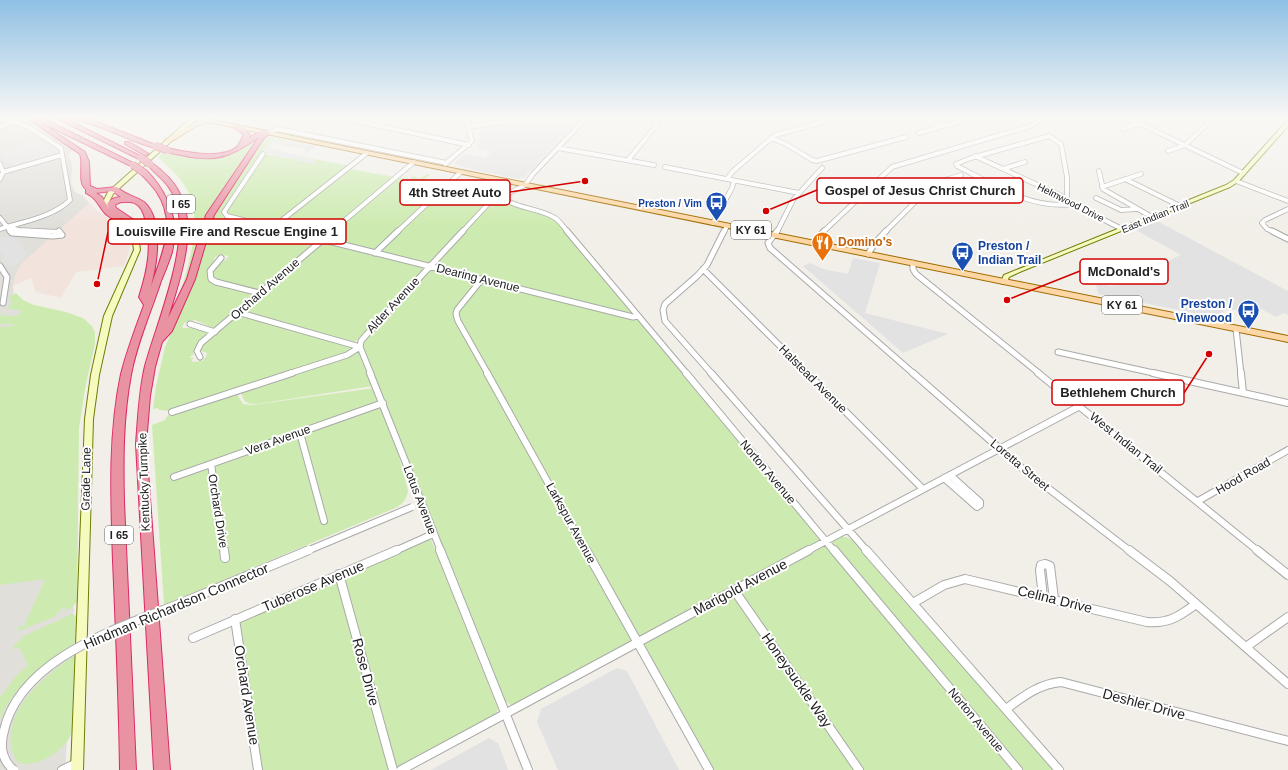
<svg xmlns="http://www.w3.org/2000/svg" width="1288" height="770" font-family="Helvetica,sans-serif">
<rect width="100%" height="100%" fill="#f2efe9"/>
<path fill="#f3e3dd" d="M 24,121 L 73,149 L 68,156 L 72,163 L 71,184 L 75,192 L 83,196 L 97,211 L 118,222 L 129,234 L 131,244 L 124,266 L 76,272 L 61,298 L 36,292 L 31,278 L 0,291 L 13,125 Z"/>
<path fill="#e1dfda" d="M 0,118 L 16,118 L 24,121 L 73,149 L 68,156 L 72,163 L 71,184 L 75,192 L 83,196 L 89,203 L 22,263 L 15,275 L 13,287 L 14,298 L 83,370 L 76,458 L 73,651 L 65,770 L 0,770 Z"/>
<path fill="#cdebb0" d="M 260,134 L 220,194 L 184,290 L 181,291 C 191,256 206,210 180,179 C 174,171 165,164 158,157 L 165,151 C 187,157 207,162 229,154 C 240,150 250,141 260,134 Z
M 271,137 L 306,144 L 275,139 L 271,140 L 222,212 C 222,218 228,218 233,219 L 318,241 L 262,289 L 258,291 L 221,282 L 213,278 C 210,262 223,265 229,256 L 221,255 L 215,257 L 207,277 C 212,286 243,291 253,295 L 253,296 L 215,329 L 195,320 L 184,323 L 182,327 L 183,328 L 196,328 L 209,333 L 196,345 L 193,355 L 189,357 L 194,358 L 191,360 L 193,362 L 202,361 L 206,357 L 207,353 L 199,350 L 200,346 L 238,314 L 354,347 L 347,353 L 170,411 L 160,410 L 157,408 L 153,409 L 156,386 L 165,347 L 196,273 L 215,211 L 262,140 Z
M 266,152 L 266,154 L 291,159 L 294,158 L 296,160 L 314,164 L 316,162 L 314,162 L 315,160 L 301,158 L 308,153 L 303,157 L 351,166 L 272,226 L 226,214 L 226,211 L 264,153 Z
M 349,169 L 395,177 L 323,238 L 277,226 Z
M 427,174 L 430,174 L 422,182 L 444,186 L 375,250 L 329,241 L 327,238 L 398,177 L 409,179 L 413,176 L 420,179 Z
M 444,190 L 465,196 L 469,194 L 462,201 L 484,205 L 486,204 L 429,264 L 381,254 L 379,251 Z
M 499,201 L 503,201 L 517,207 L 541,213 L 556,220 L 633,314 L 433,265 L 485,210 Z
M 322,242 L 425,267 L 425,269 L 354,343 L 240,311 Z
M 432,269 L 478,281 L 454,310 L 453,315 L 631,638 L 630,643 L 516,704 L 511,705 L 505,701 L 363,347 L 365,339 L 428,270 Z
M 483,282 L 639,320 L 823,539 L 643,637 L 638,637 L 458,316 L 460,308 Z
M 16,293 L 23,300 L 34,305 L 66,312 L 83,318 L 92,326 L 95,333 L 95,344 L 85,389 L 79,428 L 77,602 L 71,608 L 61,613 L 67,609 L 66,607 L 61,609 L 54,617 L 18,631 L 18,627 L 24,626 L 45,579 L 0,585 L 0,327 L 12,326 L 14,324 L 0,324 L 0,316 L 6,311 L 3,316 L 17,316 L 23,311 L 7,308 L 12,303 L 9,297 Z
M 356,353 L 360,353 L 373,386 L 257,404 C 246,404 243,402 241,391 Z
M 374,388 L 379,400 L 376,404 L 206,468 L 209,470 L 222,557 L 215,473 L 216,465 L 294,436 L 297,437 L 327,521 L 304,437 L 307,433 L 380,407 L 394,438 L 408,490 C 407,500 402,505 393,509 L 164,605 L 152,425 L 165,420 L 169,414 L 235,393 L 237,394 L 243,404 L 253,405 Z
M 841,536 L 849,538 L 857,544 L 1054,770 L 1020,770 L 832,544 L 833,541 Z
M 430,537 L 498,709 L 496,715 L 400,767 L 395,765 L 342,575 Z
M 825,544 L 828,546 L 1012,770 L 863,770 L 742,596 L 742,591 L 745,587 Z
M 337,579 L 389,770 L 260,770 L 238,625 L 239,622 Z
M 730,597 L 736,599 L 856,770 L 713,770 L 643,644 Z
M 72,614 L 77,616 L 75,643 C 43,667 18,680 0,719 L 0,696 L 4,693 L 15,677 L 28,665 L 19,647 L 13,650 L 14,646 L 24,636 Z
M 75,655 C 75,671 74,687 74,704 C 73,713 74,724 71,734 C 66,750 35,770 18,762 C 14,758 12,750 11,745 C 6,706 47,674 75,655 Z"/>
<path fill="#e2e2e2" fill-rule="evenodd" d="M 536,118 L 580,118 L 524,178 L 521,177 L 519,179 L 479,171 L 456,165 L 457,164 L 454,163 L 465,154 L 485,158 L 491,152 L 477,148 L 480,137 L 479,130 L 525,123 Z
M 37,139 L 54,154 L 13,167 L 1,152 Z
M 275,139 L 305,145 L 303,146 L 308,144 L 316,146 L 301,158 L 316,160 L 314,162 L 316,162 L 314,164 L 296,160 L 294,158 L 291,159 L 266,153 L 267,151 L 264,151 L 271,140 ZM 274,144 L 305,149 L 303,150 L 307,152 L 300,156 L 273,149 L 270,150 Z
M 1155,220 L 1288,291 L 1288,315 L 1284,313 L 1276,317 L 1250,303 L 1247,305 L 1248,309 L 1226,310 L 1217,315 L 1219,318 L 1098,294 L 1096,284 L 1112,286 L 1181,255 L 1134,229 Z
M 2,236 L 3,238 L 6,236 L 15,237 L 14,239 L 17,238 L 27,253 L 24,254 L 27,254 L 23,261 L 19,261 L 19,263 L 10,267 L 9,265 L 6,266 L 1,259 L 5,257 L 0,251 L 0,237 Z
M 853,258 L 880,263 L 865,313 L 948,334 L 903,353 L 803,266 L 810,263 L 823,269 L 848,274 Z
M 617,668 L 627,671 L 679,770 L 558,770 L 537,722 L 541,709 Z
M 489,738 L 498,743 L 508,770 L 431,770 Z"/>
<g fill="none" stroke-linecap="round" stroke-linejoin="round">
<defs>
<path id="street-far3" d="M 342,118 L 469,145
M 925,118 L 940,127
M 1128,118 L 1243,173
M 0,127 L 24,118
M 469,127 L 527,118
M 1123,129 L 1138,124 L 1144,118
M 268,133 L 278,129 L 447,163
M 919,133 L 971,118
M 771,138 L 786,144 L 812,160 L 817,161 L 906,137
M 558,148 L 654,165
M 1168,151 L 1185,145 L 1214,118
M 263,154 L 224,212 L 227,216 L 292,232
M 975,156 L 1066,198 L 1073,204 L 1122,229
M 628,160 L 656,126 L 657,118
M 0,164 L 3,172 L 0,179
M 445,164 L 472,141 L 466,118
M 665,167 L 799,193
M 1003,169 L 1025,162
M 1099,171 L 1103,189 L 1152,217
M 3,172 L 62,155
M 727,179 L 732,172 L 775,135 L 838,118
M 1125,179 L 1180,206
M 1236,181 L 1288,201
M 1102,187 L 1141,174
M 502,198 C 518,209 539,208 555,218 C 560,221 564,228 568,232
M 1096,198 L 1121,210 L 1137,209
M 1067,199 L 1067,177 L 1061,144 L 1049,136 L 971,158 L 956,164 L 957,166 C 993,184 1031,210 1073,204
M 0,218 L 11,232
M 713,223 L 732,188 L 734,181
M 7,227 L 19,230 L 60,232
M 272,228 L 367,153
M 0,229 C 22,222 53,217 70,200 L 61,148 L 30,128 L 4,118
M 331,232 L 414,162
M 397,232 L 461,172
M 462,232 L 488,204 L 525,185 L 533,174 L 586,118
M 724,232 L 727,226
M 777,232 L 793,200 L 822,168
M 823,232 L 892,167 L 1030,126 L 1037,122
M 885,232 L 933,184 L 961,175
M 1274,232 L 1267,229 L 1262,223 L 1265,220 L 1288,209"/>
<path id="street-far2" d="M 10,231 L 12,233 L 53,236 L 62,235
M 59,231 L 62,235
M 288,231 L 633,317 L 638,316
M 567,231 L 687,374
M 777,231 L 768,243 L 770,248 L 914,374
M 1272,231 L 1288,239
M 814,243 L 824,231
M 375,253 L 398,231
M 868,254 L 875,243 L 886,231
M 221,258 L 210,271 L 211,279 L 216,282 L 259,293
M 913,263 L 913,269 L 916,274 L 1040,374
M 0,266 L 7,277 L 3,303
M 703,269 L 808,374
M 482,279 L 457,310 L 456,314 L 458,321 L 488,374
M 237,312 L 360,347 L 371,374
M 190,324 L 215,332
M 1236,329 L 1241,374
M 1058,352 L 1158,374
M 200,357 L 197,351 L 201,343 L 333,231
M 288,374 L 347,355 L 360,347 L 361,341 L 367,334 L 463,231
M 712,374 L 665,321 L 663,310 L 665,304 L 697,276 L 707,265 L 724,231"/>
<path id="street-far1" d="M 370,373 L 441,551
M 487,373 L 586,551
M 686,373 L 834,551
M 711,373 L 867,551
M 807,373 L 923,489
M 913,373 L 1023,469 L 1130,551
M 1038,373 L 1258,551
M 1153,373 L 1288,403
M 1241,373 L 1243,393
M 172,412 L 292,373
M 300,433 L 324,521
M 211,464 L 224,551
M 174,477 L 383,403
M 944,478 L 977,507 L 980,505 L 980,502 L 950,475
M 1198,501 L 1288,450
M 395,551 L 433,534
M 807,551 L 1080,406"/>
<path id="street" d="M 224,550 L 225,558
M 440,550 L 528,770
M 586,550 L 709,770
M 834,550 L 1018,770
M 866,550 L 1059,770
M 1129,550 L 1170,581 L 1288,684
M 1257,550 L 1288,575
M 339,574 L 393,770
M 734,590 L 859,770
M 1043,597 L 1040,570 L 1041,565 L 1045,564 L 1050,566 L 1054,599
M 913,603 L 944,585 L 965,579 L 1147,622 C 1168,624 1180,616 1196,604
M 235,619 L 258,770
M 193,638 L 397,550
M 1246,647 L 1288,617
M 1006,709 C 1024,696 1039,684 1061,682 L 1288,741
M 62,770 L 77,763
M 401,770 L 809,550"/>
<path id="secondary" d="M 191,118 L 197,118 L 113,194 L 109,202 L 112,208 L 119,213 L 119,215 C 111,216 106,209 103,202 L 108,192 Z
M 1288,121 L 1288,126 L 1238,182 L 1230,187 L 1022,271 L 1009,277 L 1006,284 L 1002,284 L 1001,282 L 1004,275 L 1226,185 L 1234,180 L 1286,122 Z
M 129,221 L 131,222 L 138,233 L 140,250 L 112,316 L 99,375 L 93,419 L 83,770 L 71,770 L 85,419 L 91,375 L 104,316 L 134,250 L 132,236 L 126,223 Z"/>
<path id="primary" d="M 192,118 L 203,118 L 1288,336 L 1288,342 L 207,122 L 196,126 L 174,140 L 165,142 L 165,140 C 178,135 187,124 201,121 Z"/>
<path id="highway" d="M 30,118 L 36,118 L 40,121 L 40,119 L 44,119 L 135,164 L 135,166 L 131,166 L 40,122 L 85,152 L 89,162 L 90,186 L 97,189 L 117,187 C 125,195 135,196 144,202 C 164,220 157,263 151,286 C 162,254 178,223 156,191 C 151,184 145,178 139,172 L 140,170 L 146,170 C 168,193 180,220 172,252 C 169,262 165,271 161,281 C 151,312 137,342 131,375 C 123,417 123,460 124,502 L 136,770 L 120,770 C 119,700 116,631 113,561 C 111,499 108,435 121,374 C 127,350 136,327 144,305 L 139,297 C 148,269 153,244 144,215 C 142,208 136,201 129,202 C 123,202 120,201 115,205 L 116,208 L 137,222 L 137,231 L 131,231 L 130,225 L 121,218 L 117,220 C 105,217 103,210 96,201 C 94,198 90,195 86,193 L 86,189 C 77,183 84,164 80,154 L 30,120 ZM 112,191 L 121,197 C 115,197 110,200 107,204 L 110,210 L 102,197 L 96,193 Z
M 56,118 L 64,118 L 144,158 L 139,159 Z
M 76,118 L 87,118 L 158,146 L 155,148 C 128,141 103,125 76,120 Z
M 234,125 C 241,124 246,130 250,135 L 249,138 L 262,130 L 271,133 L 263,139 L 214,215 L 195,279 L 172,331 L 162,342 L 155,367 L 150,396 L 146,444 L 170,770 L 154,770 L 136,444 C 138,418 139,391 145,366 C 157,322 191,244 176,201 C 170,183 158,177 147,164 L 152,163 C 163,171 173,180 179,192 C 199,229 179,281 168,318 L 187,279 L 206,215 L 259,137 C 231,157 216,163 181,155 C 175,154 168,153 164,150 L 167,148 C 184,152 224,160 238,146 C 239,144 242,138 244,135 L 234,127 Z
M 125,142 L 129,142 L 149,154 L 144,155 L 125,144 Z"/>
</defs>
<use href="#street-far3" stroke="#a9a9a9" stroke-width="5.5"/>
<use href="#street-far2" stroke="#a9a9a9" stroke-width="7"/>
<use href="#street-far1" stroke="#a9a9a9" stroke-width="8"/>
<use href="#street" stroke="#a9a9a9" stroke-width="10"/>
<use href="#secondary" stroke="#707d05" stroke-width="2"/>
<use href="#primary" stroke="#a06b00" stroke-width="2"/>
<use href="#highway" stroke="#dc2a67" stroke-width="2"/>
<use href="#street-far3" stroke="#fff" stroke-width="4"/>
<use href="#street-far2" stroke="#fff" stroke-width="5"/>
<use href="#street-far1" stroke="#fff" stroke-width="6"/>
<use href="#street" stroke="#fff" stroke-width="8"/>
<use href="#secondary" fill="#f7fabf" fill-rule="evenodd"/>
<use href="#primary" fill="#fcd6a4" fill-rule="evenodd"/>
<use href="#highway" fill="#e892a2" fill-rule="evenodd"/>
<defs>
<path id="street-bridge-far1" d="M 307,551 L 412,507"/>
<path id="street-bridge" d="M 14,770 C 3,762 0,748 3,735 C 17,657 123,627 186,601 C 227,584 268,567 309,550"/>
<path id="highway-bridge" d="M 155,146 L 167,150
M 141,158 L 150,164
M 133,165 L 143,172"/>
</defs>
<use href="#street-bridge-far1" stroke="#a9a9a9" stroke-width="8" stroke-linecap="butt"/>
<use href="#street-bridge" stroke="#a9a9a9" stroke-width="10" stroke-linecap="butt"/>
<use href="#highway-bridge" stroke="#dc2a67" stroke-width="8" stroke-linecap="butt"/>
<use href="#street-bridge-far1" stroke="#fff" stroke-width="6"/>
<use href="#street-bridge" stroke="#fff" stroke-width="8"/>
<use href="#highway-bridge" stroke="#e892a2" stroke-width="7"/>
</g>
<linearGradient id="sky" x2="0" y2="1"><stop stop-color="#8fc0e4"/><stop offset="0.52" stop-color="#f9f8f5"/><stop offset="1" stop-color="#f9f8f5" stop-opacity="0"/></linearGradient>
<rect width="1288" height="226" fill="url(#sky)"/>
<defs>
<symbol id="bus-pin" viewBox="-11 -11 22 30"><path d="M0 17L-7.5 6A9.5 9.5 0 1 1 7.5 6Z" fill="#1a4fb4" stroke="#fff"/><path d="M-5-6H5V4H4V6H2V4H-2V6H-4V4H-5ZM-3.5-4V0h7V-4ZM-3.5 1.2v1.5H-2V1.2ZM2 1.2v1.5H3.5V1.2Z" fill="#fff"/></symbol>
<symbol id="restaurant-pin" viewBox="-11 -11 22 30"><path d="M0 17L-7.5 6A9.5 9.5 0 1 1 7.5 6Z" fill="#e8710a" stroke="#fff"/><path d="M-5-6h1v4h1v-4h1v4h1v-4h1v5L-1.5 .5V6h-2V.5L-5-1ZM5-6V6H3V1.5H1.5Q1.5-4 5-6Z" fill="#fff"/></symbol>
</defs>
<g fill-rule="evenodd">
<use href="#bus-pin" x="704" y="190" width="25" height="34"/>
<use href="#restaurant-pin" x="810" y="230" width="25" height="34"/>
<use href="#bus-pin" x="950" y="240" width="25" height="34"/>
<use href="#bus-pin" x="1236" y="298" width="25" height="34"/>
</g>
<g text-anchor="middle" stroke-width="4" stroke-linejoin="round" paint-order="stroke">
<g font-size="10" fill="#222" stroke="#fff">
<text transform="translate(1071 202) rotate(27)" y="4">Helmwood Drive</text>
<text transform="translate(1155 216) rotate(-22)" y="4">East Indian Trail</text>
</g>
<g font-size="10" font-weight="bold" fill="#164399" stroke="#fff" text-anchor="end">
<text x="702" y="207">Preston / Vim</text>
</g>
<g fill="#fff" stroke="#646464" stroke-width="1">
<rect x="167" y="195" width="28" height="18" rx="3"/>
<rect x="731" y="221" width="40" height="18" rx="3"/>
<rect x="1102" y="296" width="40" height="18" rx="3"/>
<rect x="105" y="526" width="28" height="18" rx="3"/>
</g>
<g font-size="11" font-weight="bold" fill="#222">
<text x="181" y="208">I 65</text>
<text x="751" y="234">KY 61</text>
<text x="1122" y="309">KY 61</text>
<text x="119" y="539">I 65</text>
</g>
<g font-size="12" font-weight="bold" fill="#c56008" stroke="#fff" text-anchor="start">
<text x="838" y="246">Domino's</text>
</g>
<g font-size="12" font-weight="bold" fill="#164399" stroke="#fff" text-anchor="start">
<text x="978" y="250">Preston /<tspan x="978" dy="14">Indian Trail</tspan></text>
<text x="1232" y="308" text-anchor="end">Preston /<tspan x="1232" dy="14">Vinewood</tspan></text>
</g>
<g font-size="12" fill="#222" stroke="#fff">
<text transform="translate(478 278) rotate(14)" y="4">Dearing Avenue</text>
<text transform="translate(265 289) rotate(-41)" y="4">Orchard Avenue</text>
<text transform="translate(393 305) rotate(-47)" y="4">Alder Avenue</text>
<text transform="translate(813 379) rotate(45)" y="4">Halstead Avenue</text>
<text transform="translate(278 440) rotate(-20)" y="4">Vera Avenue</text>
<text transform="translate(1126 443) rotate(39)" y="4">West Indian Trail</text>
<text transform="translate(1020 465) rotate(40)" y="4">Loretta Street</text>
<text transform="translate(768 472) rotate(50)" y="4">Norton Avenue</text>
<text transform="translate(1243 476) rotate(-30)" y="4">Hood Road</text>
<text transform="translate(86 479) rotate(-89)" y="4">Grade Lane</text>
<text transform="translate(144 482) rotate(-92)" y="4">Kentucky Turnpike</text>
<text transform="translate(420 500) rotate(69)" y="4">Lotus Avenue</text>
<text transform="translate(218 511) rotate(81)" y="4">Orchard Drive</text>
<text transform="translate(571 523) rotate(61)" y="4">Larkspur Avenue</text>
<text transform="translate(976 720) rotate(50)" y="4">Norton Avenue</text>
</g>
<g font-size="14" fill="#222" stroke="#fff">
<text transform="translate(313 586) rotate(-23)" y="5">Tuberose Avenue</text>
<text transform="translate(740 587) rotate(-28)" y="5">Marigold Avenue</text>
<text transform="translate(1055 599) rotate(14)" y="5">Celina Drive</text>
<text transform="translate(176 606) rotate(-23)" y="5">Hindman Richardson Connector</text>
<text transform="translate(366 672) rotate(75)" y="5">Rose Drive</text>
<text transform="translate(797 680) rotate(55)" y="5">Honeysuckle Way</text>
<text transform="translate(247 695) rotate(81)" y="5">Orchard Avenue</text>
<text transform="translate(1144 704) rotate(15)" y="5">Deshler Drive</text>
</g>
</g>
<path fill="none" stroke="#d40000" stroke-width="1.5" d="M766 211L817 190M585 181L510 192M97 284L108 232M1007 300L1080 271M1209 354L1184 393"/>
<g fill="#d40000" stroke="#fff" stroke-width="1.5">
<circle cx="766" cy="211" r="4"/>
<circle cx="585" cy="181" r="4"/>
<circle cx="97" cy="284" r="4"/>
<circle cx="1007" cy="300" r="4"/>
<circle cx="1209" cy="354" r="4"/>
</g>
<g fill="#fff" stroke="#d40000" stroke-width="1.5">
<rect x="817" y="178" width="206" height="25" rx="4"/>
<rect x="400" y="180" width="110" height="25" rx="4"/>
<rect x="108" y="219" width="238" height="25" rx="4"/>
<rect x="1080" y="259" width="88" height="25" rx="4"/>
<rect x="1052" y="380" width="132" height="25" rx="4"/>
</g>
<g font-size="13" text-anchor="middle" font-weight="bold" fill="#222">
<text x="920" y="195">Gospel of Jesus Christ Church</text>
<text x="455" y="197">4th Street Auto</text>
<text x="227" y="236">Louisville Fire and Rescue Engine 1</text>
<text x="1124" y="276">McDonald's</text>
<text x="1118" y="397">Bethlehem Church</text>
</g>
</svg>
